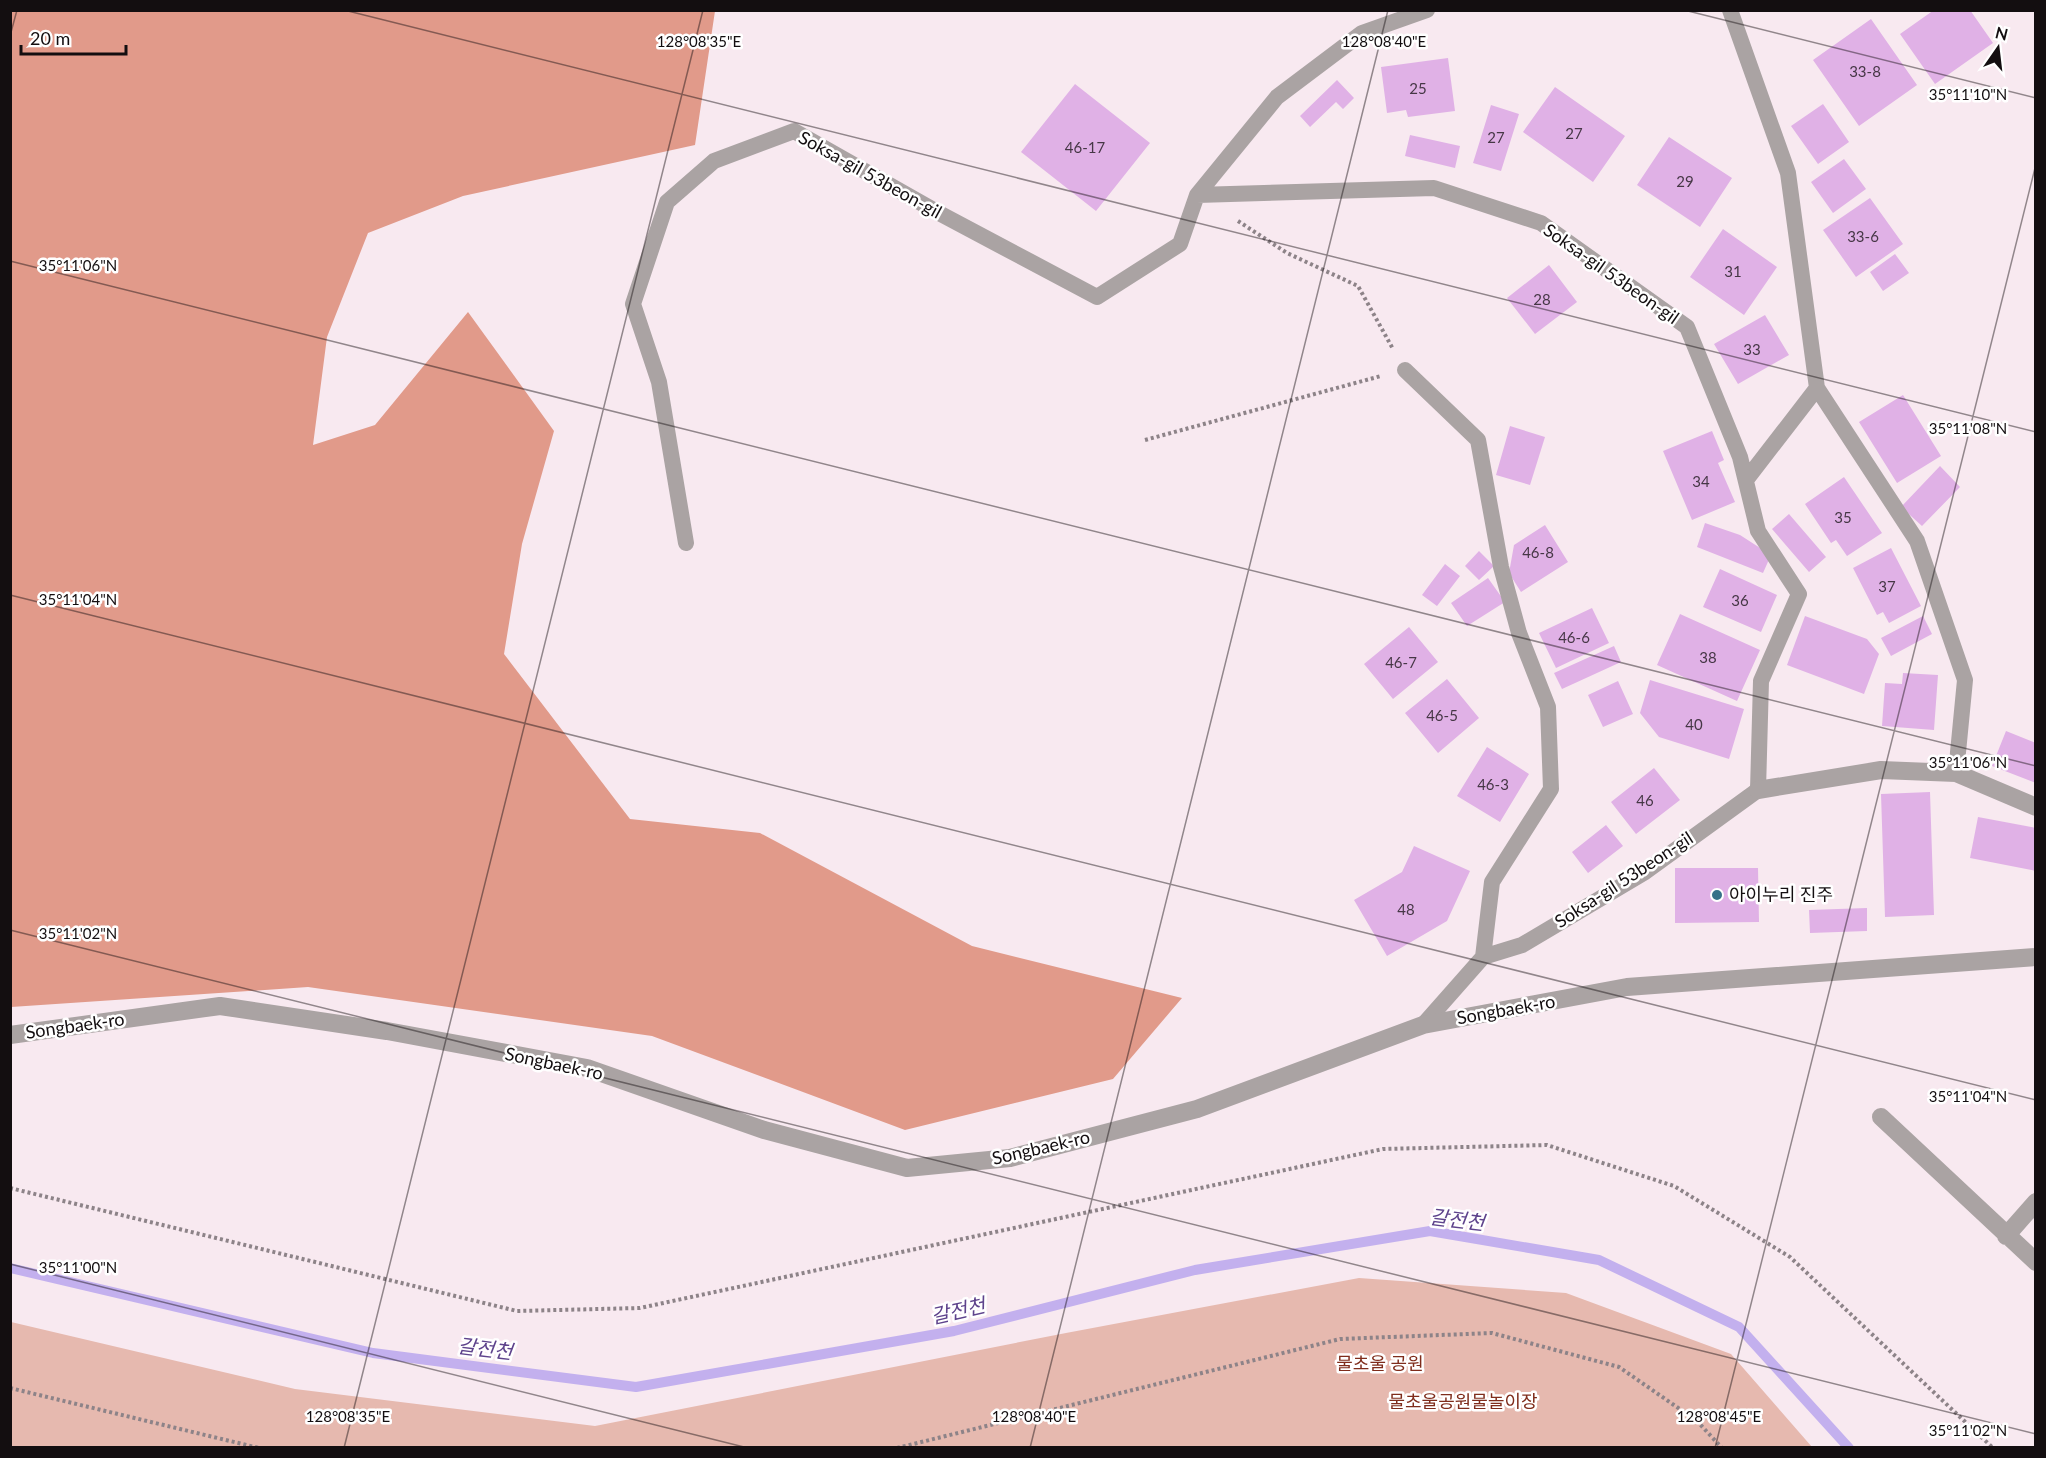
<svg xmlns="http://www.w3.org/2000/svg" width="2046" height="1458" font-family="Lato,'Noto Sans KR',sans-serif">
<rect width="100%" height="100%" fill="#f8e9f0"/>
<path fill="#e6b9af" d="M 1359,1278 L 1566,1293 L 1731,1354 L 1812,1447 L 11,1447 L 11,1322 L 295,1389 L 595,1426 L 1066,1333 Z"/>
<path fill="#e19a8a" d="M 11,10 L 715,11 L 695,145 L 463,196 L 368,233 L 327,337 L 313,445 L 375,425 L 468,312 L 554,431 L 522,544 L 504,654 L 630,819 L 760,833 L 972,946 L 1182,998 L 1113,1079 L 905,1130 L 652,1036 L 308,987 L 11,1007 Z"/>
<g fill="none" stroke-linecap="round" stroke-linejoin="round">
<path stroke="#c3b0ee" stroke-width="10" d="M 10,1268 L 373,1353 L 636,1387 L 954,1331 L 1195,1270 L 1430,1231 L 1599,1260 L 1739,1327 L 1849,1448"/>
</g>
<path fill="#e0b1e6" d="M 1934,10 L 1970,10 L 1993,43 L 1935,84 L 1900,34 Z
M 1871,19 L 1917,85 L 1859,126 L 1813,60 Z
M 1448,58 L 1455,111 L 1408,117 L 1406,110 L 1387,113 L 1381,67 Z
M 1337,80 L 1354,98 L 1343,109 L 1336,102 L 1310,127 L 1300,116 Z
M 1075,84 L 1150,143 L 1096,211 L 1021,152 Z
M 1555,87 L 1625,136 L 1593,182 L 1523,132 Z
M 1823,104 L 1849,142 L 1818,164 L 1791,126 Z
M 1491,105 L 1519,114 L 1501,171 L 1473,163 Z
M 1410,135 L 1460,146 L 1455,168 L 1405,156 Z
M 1669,137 L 1732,178 L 1700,227 L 1637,185 Z
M 1844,159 L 1866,189 L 1833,213 L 1811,182 Z
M 1870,198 L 1903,244 L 1856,277 L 1823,230 Z
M 1723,229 L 1777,267 L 1744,315 L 1690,277 Z
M 1895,254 L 1909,273 L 1883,291 L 1870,272 Z
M 1549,265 L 1577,302 L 1535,334 L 1507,298 Z
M 1765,315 L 1789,355 L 1738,384 L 1714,344 Z
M 1903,395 L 1941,456 L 1897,483 L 1859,422 Z
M 1510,426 L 1545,437 L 1530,485 L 1496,475 Z
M 1712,431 L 1724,460 L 1718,463 L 1735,502 L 1692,520 L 1663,451 Z
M 1940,466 L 1960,487 L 1922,526 L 1901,507 Z
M 1844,477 L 1882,533 L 1847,556 L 1836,540 L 1831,543 L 1805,504 Z
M 1789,514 L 1826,557 L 1809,572 L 1772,529 Z
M 1705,523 L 1740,535 L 1771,555 L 1763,573 L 1697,547 Z
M 1545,525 L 1568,562 L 1521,592 L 1509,573 L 1514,545 Z
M 1891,548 L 1921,606 L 1889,623 L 1883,612 L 1877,615 L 1853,568 Z
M 1479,551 L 1494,566 L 1479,580 L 1465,566 Z
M 1445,564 L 1460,576 L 1437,606 L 1422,595 Z
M 1720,569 L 1777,595 L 1761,632 L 1703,607 Z
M 1488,578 L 1505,602 L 1467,626 L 1451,603 Z
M 1592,608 L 1609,643 L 1556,668 L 1539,633 Z
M 1680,614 L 1760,650 L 1737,701 L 1657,665 Z
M 1805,616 L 1867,639 L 1879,654 L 1864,694 L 1787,665 Z
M 1923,616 L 1932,634 L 1891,656 L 1881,638 Z
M 1409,627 L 1438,662 L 1393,699 L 1364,664 Z
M 1614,646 L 1621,662 L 1562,689 L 1554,673 Z
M 1903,673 L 1938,675 L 1934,730 L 1882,726 L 1885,683 L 1902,684 Z
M 1447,679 L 1479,718 L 1438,753 L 1405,713 Z
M 1650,680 L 1744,709 L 1729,759 L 1659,737 L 1640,713 Z
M 1618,681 L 1633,714 L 1603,727 L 1588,695 Z
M 2006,731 L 2036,743 L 2036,783 L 1992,766 Z
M 1487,747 L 1529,774 L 1500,822 L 1457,796 Z
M 1654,768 L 1680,800 L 1636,834 L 1611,802 Z
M 1930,792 L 1934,915 L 1885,917 L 1881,794 Z
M 1978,817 L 2036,828 L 2036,871 L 1970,858 Z
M 1606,825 L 1623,846 L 1588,873 L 1572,852 Z
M 1414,846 L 1470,871 L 1447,921 L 1387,956 L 1354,900 L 1402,872 Z
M 1675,868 L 1758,868 L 1759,922 L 1675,923 Z
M 1867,908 L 1867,931 L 1810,933 L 1809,910 Z"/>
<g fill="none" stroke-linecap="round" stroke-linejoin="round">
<path stroke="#8d8388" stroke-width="4" stroke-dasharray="3 3" stroke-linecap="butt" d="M 1238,221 L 1287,253 L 1358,286 L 1393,349
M 1145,440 L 1381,376
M 10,1188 L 517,1311 L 640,1308 L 1383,1149 L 1547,1145 L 1674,1186 L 1790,1257 L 1993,1448
M 10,1388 L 259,1448
M 897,1448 L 1340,1339 L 1492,1333 L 1619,1367 L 1697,1421 L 1722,1448"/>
<path stroke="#aaa3a3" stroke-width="16" d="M 1730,10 L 1788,173 L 1817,388 L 1746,480
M 1197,195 L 1434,188 L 1541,223 L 1687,327 L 1740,457 L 1758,531 L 1799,594 L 1761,681 L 1758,790 L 1645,872 L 1522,945 L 1483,957 L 1423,1025
M 1405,370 L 1478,440 L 1501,567 L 1519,633 L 1548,707 L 1551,789 L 1492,882 L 1483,957
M 1817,388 L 1917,541 L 1965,680 L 1956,773
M 686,543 L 659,382 L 633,304 L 667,202 L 714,161 L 794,131 L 937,212 L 1097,297 L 1180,244 L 1197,195 L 1277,97 L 1362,33 L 1427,10"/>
<path stroke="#aaa3a3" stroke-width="18" d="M 1758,790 L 1881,770 L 1956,773 L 2036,807
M 10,1035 L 220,1006 L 387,1031 L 587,1068 L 764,1130 L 907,1168 L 1010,1158 L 1197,1109 L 1423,1025 L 1627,987 L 2036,957
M 1881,1117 L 2036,1262
M 2006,1236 L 2036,1202"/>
</g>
<path fill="none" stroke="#130e10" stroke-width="1.5" stroke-opacity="0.45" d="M 344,10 L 2036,432M 1684,10 L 2036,98M 10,36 L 17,10M 10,261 L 2036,766M 10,595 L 2036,1100M 10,930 L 2036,1434M 10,1264 L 748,1448M 344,1448 L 703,10M 1030,1448 L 1388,10M 1715,1448 L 2036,164"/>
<circle fill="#367189" stroke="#fff" stroke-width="2" cx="1717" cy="895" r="6"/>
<g text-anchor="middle" stroke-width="5" stroke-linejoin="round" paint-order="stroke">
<g font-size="15" fill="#463746">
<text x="1865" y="77">33-8</text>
<text x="1418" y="94">25</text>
<text x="1574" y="139">27</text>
<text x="1496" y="143">27</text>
<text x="1085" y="153">46-17</text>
<text x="1685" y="187">29</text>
<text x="1863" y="242">33-6</text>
<text x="1733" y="277">31</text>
<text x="1542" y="305">28</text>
<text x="1752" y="355">33</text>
<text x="1701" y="487">34</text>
<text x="1843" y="523">35</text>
<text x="1538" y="558">46-8</text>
<text x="1887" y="592">37</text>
<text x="1740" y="606">36</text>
<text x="1574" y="643">46-6</text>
<text x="1708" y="663">38</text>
<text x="1401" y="668">46-7</text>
<text x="1442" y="721">46-5</text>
<text x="1694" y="730">40</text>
<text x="1493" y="790">46-3</text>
<text x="1645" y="806">46</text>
<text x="1406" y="915">48</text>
</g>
<g font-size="18" fill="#130e10" stroke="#fff">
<text transform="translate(870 175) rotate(29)" y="6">Soksa-gil 53beon-gil</text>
<text transform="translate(1611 274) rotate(35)" y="6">Soksa-gil 53beon-gil</text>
<text transform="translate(1624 880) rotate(-33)" y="6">Soksa-gil 53beon-gil</text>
<text transform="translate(1506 1010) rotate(-10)" y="6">Songbaek-ro</text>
<text transform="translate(75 1026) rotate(-8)" y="6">Songbaek-ro</text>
<text transform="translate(554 1064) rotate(12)" y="6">Songbaek-ro</text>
<text transform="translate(1041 1148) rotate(-13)" y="6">Songbaek-ro</text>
</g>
<g font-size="18" fill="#130e10" stroke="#fff" text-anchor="start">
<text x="1729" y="901">아이누리 진주</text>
</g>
<g font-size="18" fill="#7f2c1b" stroke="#fff">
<text x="1380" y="1370">물초울 공원</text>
<text x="1463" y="1408">물초울공원물놀이장</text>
</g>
<g font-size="20" font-style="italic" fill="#5e438c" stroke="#fff">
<text transform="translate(1457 1220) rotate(7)" y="7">갈전천</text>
<text transform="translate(958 1311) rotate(-13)" y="7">갈전천</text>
<text transform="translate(485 1349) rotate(7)" y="7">갈전천</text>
</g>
</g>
<g font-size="15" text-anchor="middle" fill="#130e10" stroke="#fff" stroke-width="5" stroke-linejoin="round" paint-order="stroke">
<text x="699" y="47">128°08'35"E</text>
<text x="1384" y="47">128°08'40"E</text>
<text x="1968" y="100">35°11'10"N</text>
<text x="78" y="271">35°11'06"N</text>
<text x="1968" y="434">35°11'08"N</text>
<text x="78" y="605">35°11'04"N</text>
<text x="1968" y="768">35°11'06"N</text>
<text x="78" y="939">35°11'02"N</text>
<text x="1968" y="1102">35°11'04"N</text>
<text x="78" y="1273">35°11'00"N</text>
<text x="348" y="1422">128°08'35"E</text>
<text x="1034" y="1422">128°08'40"E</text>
<text x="1719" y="1422">128°08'45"E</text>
<text x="1968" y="1436">35°11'02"N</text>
</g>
<rect width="2046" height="1458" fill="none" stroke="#130e10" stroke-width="24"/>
<g transform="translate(1998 48) rotate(14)" stroke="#ffffff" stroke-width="4.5" paint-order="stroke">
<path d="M0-4.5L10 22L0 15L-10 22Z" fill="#130e10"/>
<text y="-9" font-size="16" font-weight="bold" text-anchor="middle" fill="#130e10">N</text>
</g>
<path d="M21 45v9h105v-9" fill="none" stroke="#130e10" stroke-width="3"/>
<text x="30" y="45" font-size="18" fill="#130e10" stroke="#ffffff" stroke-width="4.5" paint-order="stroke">20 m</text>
</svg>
